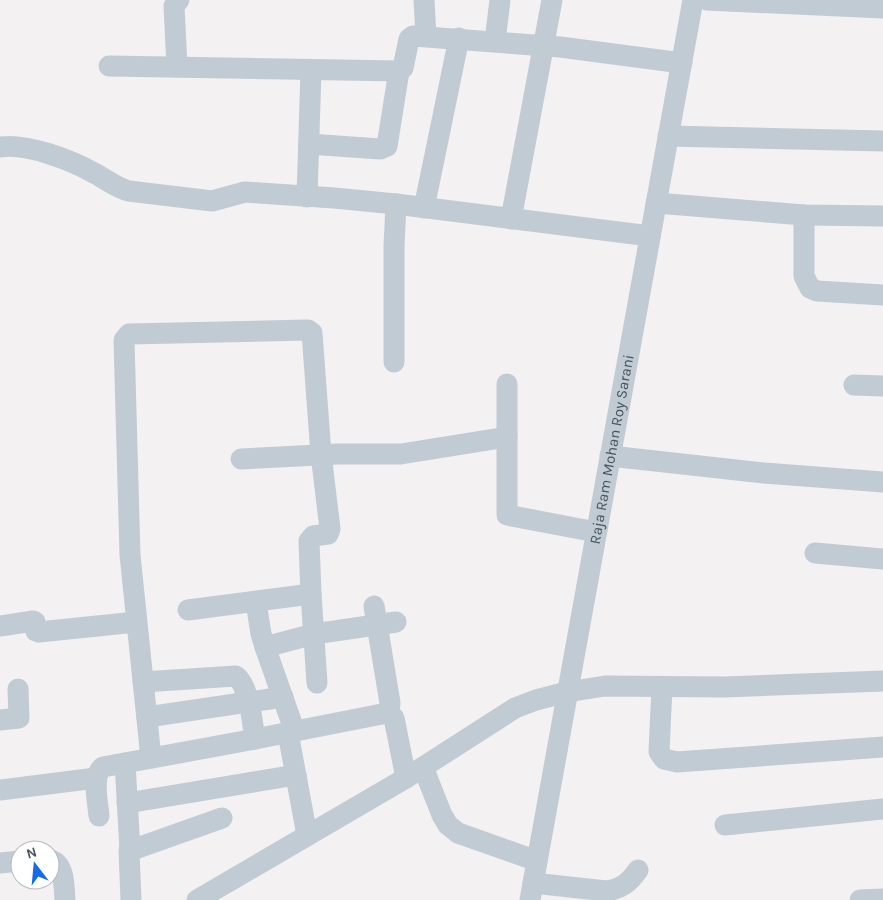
<svg xmlns="http://www.w3.org/2000/svg" width="883" height="900" font-family="Karla,sans-serif">
<rect width="100%" height="100%" fill="#f3f1f1"/>
<g fill="none" stroke-linecap="round" stroke-linejoin="round">
<g stroke="#c1cbd3" stroke-width="21">
<path d="M 424,0 L 426,36"/>
<path d="M 706,0 L 883,8"/>
<path d="M 495,41 L 500,0"/>
<path d="M 109,66 L 399,71 L 403,68 L 409,39 L 413,36 L 560,47 L 682,63"/>
<path d="M 177,67 L 174,6 L 179,0"/>
<path d="M 668,136 L 883,141"/>
<path d="M 309,144 L 380,149 L 387,146 L 399,71"/>
<path d="M 0,147 C 27,143 71,160 94,173 C 106,179 116,188 129,191 L 212,201 L 245,192 L 334,198 L 396,204 L 650,236"/>
<path d="M 307,197 L 311,70"/>
<path d="M 656,203 L 804,215 L 883,216"/>
<path d="M 424,208 L 459,38"/>
<path d="M 804,215 L 804,276 L 810,288 L 817,291 L 883,295"/>
<path d="M 511,219 L 552,0"/>
<path d="M 394,362 L 394,246 L 396,204"/>
<path d="M 507,384 L 507,515 L 596,532"/>
<path d="M 854,385 L 883,386"/>
<path d="M 610,456 L 764,473 L 883,482"/>
<path d="M 241,459 L 338,454 L 401,454 L 507,437"/>
<path d="M 815,553 L 883,559"/>
<path d="M 256,602 L 261,634 L 265,647 L 295,732"/>
<path d="M 374,606 L 390,703 L 389,714"/>
<path d="M 188,610 L 311,594"/>
<path d="M 0,626 L 33,621 L 35,622 L 36,631 L 39,632 L 136,622"/>
<path d="M 265,647 L 314,634 L 396,622"/>
<path d="M 143,682 L 236,676 C 250,688 252,722 255,739"/>
<path d="M 662,687 L 659,752 L 664,759 L 677,762 L 883,747"/>
<path d="M 147,717 L 283,697"/>
<path d="M 0,720 L 19,718 L 18,689"/>
<path d="M 288,733 L 307,835"/>
<path d="M 151,758 L 130,555 L 124,340 L 129,334 L 308,330 L 312,333 L 321,454 L 330,529 L 328,534 L 313,536 L 309,541 L 311,594 L 317,683"/>
<path d="M 125,763 L 130,850"/>
<path d="M 423,767 L 442,815 L 448,825 L 458,833 L 537,861"/>
<path d="M 0,790 L 96,778"/>
<path d="M 127,803 L 296,775"/>
<path d="M 99,816 C 98,802 91,776 103,767 L 255,739 L 382,714 L 389,714 L 394,718 L 406,778"/>
<path d="M 725,825 L 883,809"/>
<path d="M 50,860 C 65,863 64,887 65,900"/>
<path d="M 0,863 L 20,861"/>
<path d="M 533,883 L 606,891 C 621,889 629,883 638,870"/>
<path d="M 131,900 L 129,851 L 222,818"/>
<path d="M 197,900 L 406,778 L 515,708 L 536,700 L 567,692 L 605,686 L 724,687 L 883,681"/>
<path id="s1" d="M 530,900 L 693,0"/>
<path d="M 860,900 L 883,899"/>
</g>
</g>
<g text-anchor="middle" stroke-width="5" stroke-linejoin="round" paint-order="stroke">
<g font-size="15" fill="#48545f" stroke="#fff">
<text dy="5" stroke="none"><textPath href="#s1" startOffset="458">Raja Ram Mohan Roy Sarani</textPath></text>
</g>
</g>
<g transform="translate(35 865) rotate(344)"><circle r="24" fill="#ffffff" stroke="#b6bbbf"/>
<path d="M0-4L9 19L0 12L-9 19Z" fill="#136beb"/>
<text y="-8" font-size="14" font-weight="bold" text-anchor="middle" fill="#48545f">N</text>
</g>
</svg>
